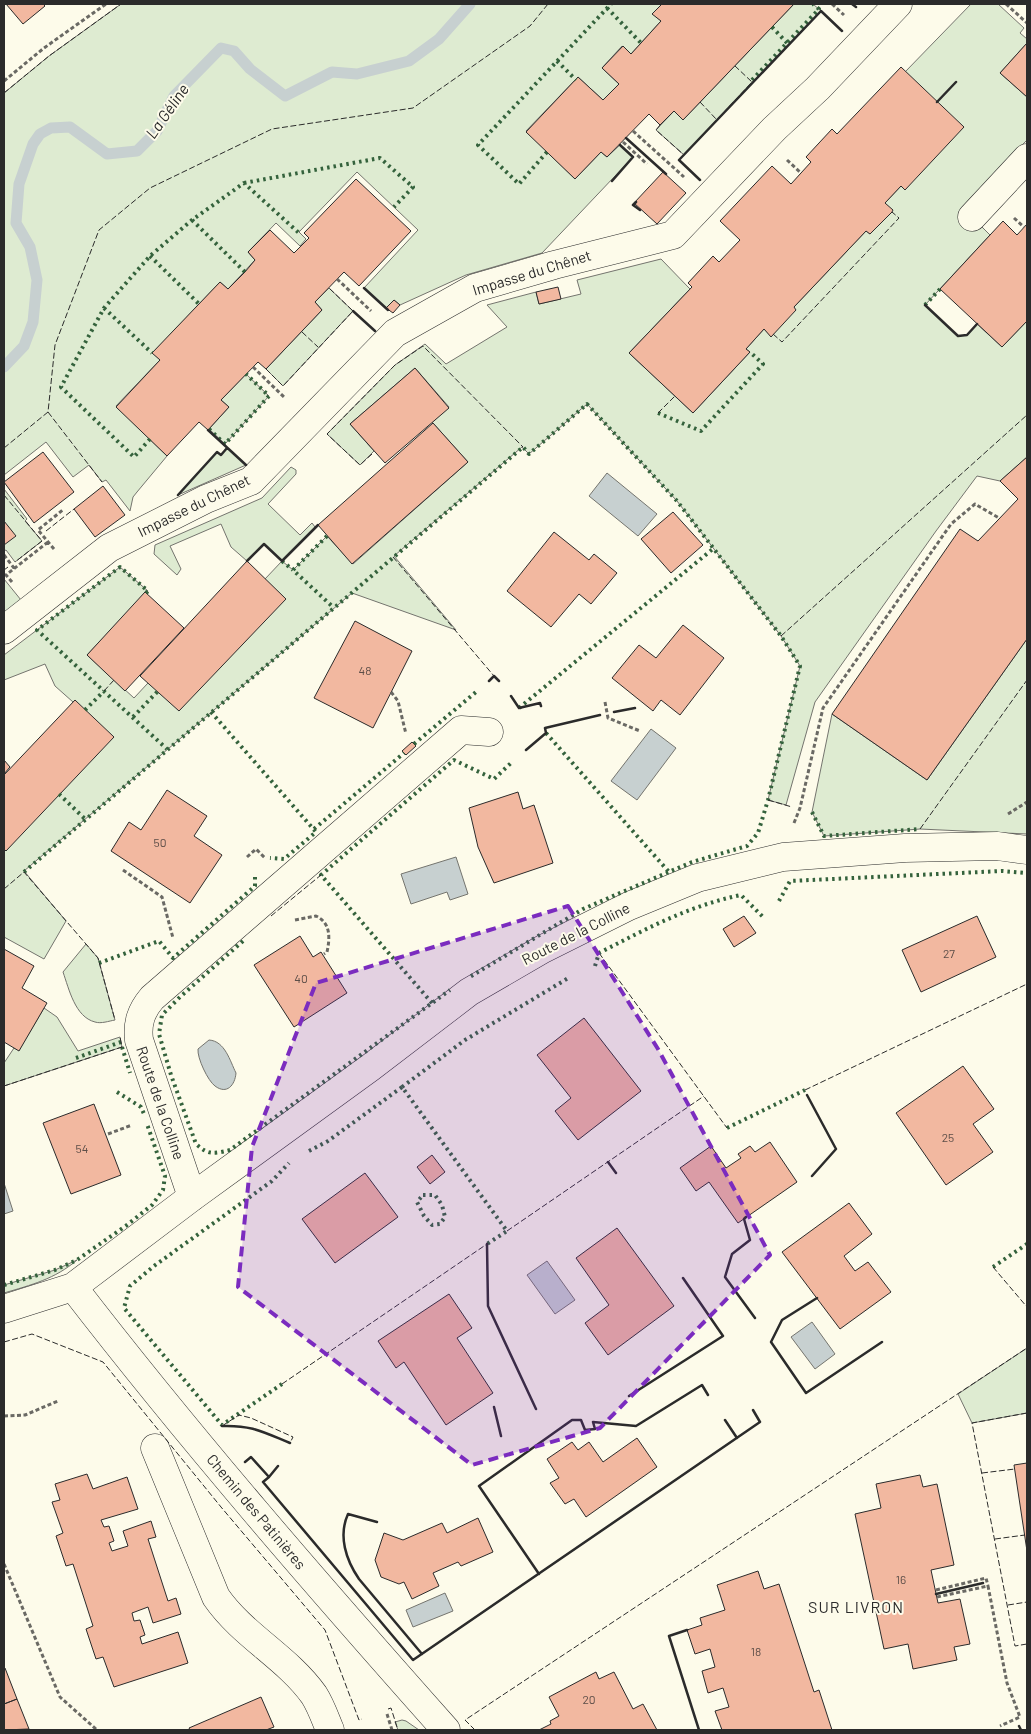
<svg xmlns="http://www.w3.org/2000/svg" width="1031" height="1734" font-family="Barlow,sans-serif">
<rect width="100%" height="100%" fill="#fdfbea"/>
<path fill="#deebd1" stroke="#74746e" d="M 121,4 L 662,4 L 653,14 L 661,21 L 631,54 L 622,46 L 602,68 L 619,84 L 603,100 L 578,77 L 526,131 L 575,179 L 601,152 L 607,157 L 620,145 L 633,157 L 542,253 L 466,275 L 400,305 L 394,300 L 386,308 L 364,288 L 418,230 L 357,172 L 299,232 L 306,239 L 300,246 L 276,223 L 248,252 L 255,260 L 228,289 L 220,282 L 153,353 L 160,360 L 116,406 L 167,456 L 137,492 L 133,497 L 130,511 L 106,480 L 102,482 L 89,465 L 73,477 L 46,442 L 4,475 L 4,93 L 49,56 Z
M 794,4 L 813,4 L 821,11 L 684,155 L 656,130 L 674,111 L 683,120 Z
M 971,4 L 998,4 L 1024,28 L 1020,33 L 1027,39 L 1027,43 L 1000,73 L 1027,97 L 1027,140 L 962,207 L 990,235 L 925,305 L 958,336 L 967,335 L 977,324 L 1002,347 L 1027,321 L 1027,457 L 1000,481 L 977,476 L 936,531 L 815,702 L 786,805 L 768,800 L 800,666 L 781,636 L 677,501 L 587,404 L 529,454 L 522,447 L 394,556 L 456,630 L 352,593 L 24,871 L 66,921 L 44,959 L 4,937 L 4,849 L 5,850 L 73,702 L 55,686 L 45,664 L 4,680 L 4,655 L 120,567 L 148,591 L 87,655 L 134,698 L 148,683 L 285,599 L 265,579 L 282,561 L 264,544 L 247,561 L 231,547 L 221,524 L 170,546 L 181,569 L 177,575 L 154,554 L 155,545 L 262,498 L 291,467 L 296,470 L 296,474 L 268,504 L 300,535 L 312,523 L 315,527 L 282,561 L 293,570 L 327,536 L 353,564 L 468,462 L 432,422 L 449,407 L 415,368 L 350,424 L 374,451 L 360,465 L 327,434 L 395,365 L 425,344 L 446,364 L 507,327 L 487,305 L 536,292 L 539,304 L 581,294 L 577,280 L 661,259 L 690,289 L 629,353 L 693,413 L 750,352 L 746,349 L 764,329 L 771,336 L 794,307 L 866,231 L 870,234 L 892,212 L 885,203 L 901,186 L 904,189 L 905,72 Z
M 329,288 L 353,311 L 283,386 L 266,369 L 322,310 L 315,302 Z
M 246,374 L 269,396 L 225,444 L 209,429 L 229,407 L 221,400 Z
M 227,448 L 246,465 L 178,495 L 217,452 L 221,455 Z
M 4,489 L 27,519 L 25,521 L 42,541 L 15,562 L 6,550 L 4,551 Z
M 4,579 L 21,600 L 4,614 Z
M 1027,639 L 1027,834 L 920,829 L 824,836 L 812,812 L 832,714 L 927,780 Z
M 86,944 L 98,958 L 115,1020 C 109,1021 101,1024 95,1022 C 75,1017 69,989 63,972 Z
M 44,1008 L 57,1017 L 78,1051 L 120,1037 L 122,1047 L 4,1086 L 4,1063 L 14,1048 L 19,1050 Z
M 77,1260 C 55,1279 31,1285 4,1293 L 4,1285 L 55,1270 Z
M 1027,1348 L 1027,1413 L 972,1423 L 958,1394 Z
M 402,1720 L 406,1721 L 419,1730 L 398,1730 L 395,1722 Z"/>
<path fill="#c7d0d0" stroke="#74746e" d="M 607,473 L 657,514 L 638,536 L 589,496 Z
M 651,729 L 676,748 L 637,800 L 611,781 Z
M 456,857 L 468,894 L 450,900 L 447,892 L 411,904 L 401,874 Z
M 209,1040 C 225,1041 230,1061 236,1073 C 235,1085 227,1095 215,1086 C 208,1081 197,1058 198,1049 Z
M 4,1183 L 13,1211 L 4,1214 Z
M 547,1261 L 575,1300 L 555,1314 L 527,1275 Z
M 812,1322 L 835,1354 L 815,1369 L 791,1337 Z
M 445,1593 L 453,1611 L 413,1627 L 406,1610 Z"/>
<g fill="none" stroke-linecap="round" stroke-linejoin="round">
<path stroke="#c7d0d0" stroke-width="11" d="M 4,367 L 24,346 L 33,322 L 37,280 L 30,247 L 16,223 L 19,184 L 33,144 L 40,134 L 51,128 L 70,127 L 107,154 L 137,151 L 157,131 L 174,96 L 221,48 L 234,51 L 250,69 L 285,96 L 332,72 L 357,74 L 409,61 L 439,39 L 470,4"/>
</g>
<path fill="#f2b8a0" stroke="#2b2b2b" d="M 6,4 L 43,4 L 45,6 L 23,24 Z
M 662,4 L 794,4 L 683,120 L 674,111 L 660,125 L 649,114 L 607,157 L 601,152 L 575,179 L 526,132 L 578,77 L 603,100 L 619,84 L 602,68 L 623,46 L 631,54 L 661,21 L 652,14 Z
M 1027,43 L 1027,97 L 1000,73 Z
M 901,67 L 964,127 L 905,190 L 901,186 L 885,203 L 893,210 L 892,212 L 870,234 L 866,231 L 794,307 L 796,310 L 771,337 L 764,329 L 746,349 L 750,352 L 693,413 L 629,353 L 692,287 L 688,283 L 713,256 L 719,262 L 740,240 L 720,221 L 772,166 L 791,184 L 811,162 L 806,157 L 832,129 L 837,134 Z
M 663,172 L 686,193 L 657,224 L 634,203 Z
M 356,179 L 411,231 L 359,286 L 344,272 L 315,302 L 322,310 L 266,369 L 258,362 L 221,400 L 229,407 L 208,430 L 199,422 L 167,456 L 116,407 L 160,360 L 152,353 L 220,282 L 228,289 L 245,272 L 255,260 L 248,252 L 270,230 L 294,253 L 309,238 L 304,233 Z
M 1003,221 L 1017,235 L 1027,224 L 1027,321 L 1002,347 L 940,289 Z
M 558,287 L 561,299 L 539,304 L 536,292 Z
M 394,300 L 400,305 L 393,313 L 386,308 Z
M 415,368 L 449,408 L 385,463 L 350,424 Z
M 433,423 L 468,462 L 352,564 L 318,525 Z
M 43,452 L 74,492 L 34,523 L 4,482 Z
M 1027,457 L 1027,639 L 927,780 L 832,714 L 960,529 L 978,541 L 1018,499 L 1000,481 Z
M 103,486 L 125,515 L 95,537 L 74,509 Z
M 673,512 L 703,545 L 671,573 L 641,539 Z
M 4,521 L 16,536 L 4,545 Z
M 554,532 L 589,560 L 594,554 L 617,573 L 591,604 L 579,594 L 551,627 L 507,591 Z
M 247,561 L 286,599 L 179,711 L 140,676 Z
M 145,592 L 184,628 L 125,691 L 87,655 Z
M 355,621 L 412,651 L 373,728 L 314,698 Z
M 683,625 L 724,658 L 680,715 L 661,700 L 653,711 L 612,678 L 639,645 L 656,658 Z
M 75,700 L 114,737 L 6,851 L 4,849 L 4,775 Z
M 412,742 L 416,746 L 406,755 L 402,751 Z
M 4,760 L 10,767 L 4,774 Z
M 167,790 L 207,816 L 194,836 L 222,855 L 190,903 L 111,851 L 129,822 L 141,830 Z
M 518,792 L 523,809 L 534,805 L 553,863 L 494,883 L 478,847 L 469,808 Z
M 744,916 L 756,933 L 734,947 L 723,929 Z
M 977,916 L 996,957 L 921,992 L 902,950 Z
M 300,936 L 313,957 L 321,952 L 347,993 L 294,1027 L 254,965 Z
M 4,949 L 34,966 L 22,988 L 47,1003 L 19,1051 L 4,1042 Z
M 584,1018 L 641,1091 L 578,1140 L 555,1111 L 571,1098 L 537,1055 Z
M 963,1066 L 994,1109 L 973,1124 L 993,1152 L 946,1185 L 896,1113 Z
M 94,1104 L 121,1175 L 71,1194 L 43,1123 Z
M 770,1142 L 797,1182 L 738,1223 L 709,1182 L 696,1191 L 680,1168 L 711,1146 L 726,1168 L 741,1158 L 738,1154 L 750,1146 L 755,1152 Z
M 432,1155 L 445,1172 L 430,1184 L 417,1167 Z
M 365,1173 L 398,1217 L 335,1263 L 302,1219 Z
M 849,1203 L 872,1234 L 844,1256 L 855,1271 L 868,1262 L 891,1292 L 840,1329 L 782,1252 Z
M 617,1228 L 674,1306 L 608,1355 L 585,1323 L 609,1305 L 576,1258 Z
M 449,1294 L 472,1328 L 457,1338 L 493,1393 L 446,1425 L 404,1362 L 396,1368 L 378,1341 Z
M 637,1438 L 657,1467 L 586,1517 L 574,1499 L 565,1504 L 550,1483 L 559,1478 L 547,1459 L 572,1442 L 578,1450 L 589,1442 L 603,1462 Z
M 1027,1463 L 1027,1551 L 1014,1465 Z
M 87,1474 L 93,1489 L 127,1477 L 138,1509 L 101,1520 L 104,1527 L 109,1526 L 114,1541 L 109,1543 L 112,1551 L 128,1546 L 123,1531 L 151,1521 L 156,1537 L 148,1539 L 168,1601 L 176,1598 L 181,1614 L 153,1623 L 148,1607 L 132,1613 L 134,1621 L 140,1620 L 145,1635 L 140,1637 L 142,1644 L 178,1632 L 188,1663 L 114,1687 L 103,1657 L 96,1659 L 86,1629 L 93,1626 L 73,1564 L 66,1566 L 56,1536 L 63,1533 L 52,1502 L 60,1500 L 55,1484 Z
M 920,1475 L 923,1487 L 937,1484 L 954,1565 L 931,1570 L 938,1603 L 960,1599 L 970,1644 L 954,1647 L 957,1660 L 913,1669 L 908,1644 L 884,1649 L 855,1514 L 881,1508 L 876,1484 Z
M 478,1518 L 493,1552 L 461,1566 L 458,1562 L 433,1573 L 439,1586 L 412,1599 L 404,1582 L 399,1584 L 381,1577 L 375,1560 L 384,1533 L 403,1540 L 442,1523 L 447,1533 Z
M 758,1571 L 764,1589 L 779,1584 L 814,1692 L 819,1690 L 832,1730 L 722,1730 L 715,1711 L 729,1707 L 723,1688 L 708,1693 L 702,1671 L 715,1667 L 710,1649 L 695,1654 L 687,1630 L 702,1625 L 700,1618 L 725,1610 L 717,1585 Z
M 5,1668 L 17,1699 L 4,1704 L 4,1669 Z
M 596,1672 L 599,1679 L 614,1672 L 633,1709 L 643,1704 L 657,1730 L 539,1730 L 551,1724 L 550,1721 L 559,1716 L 549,1697 Z
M 261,1697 L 274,1727 L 266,1730 L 190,1730 L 189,1728 Z
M 17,1699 L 29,1729 L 4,1730 L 4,1704 Z"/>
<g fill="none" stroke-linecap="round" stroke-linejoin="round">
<defs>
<path id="minor" d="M 972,217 L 1027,158
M 4,630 L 109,548 L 206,499 L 251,481 L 395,333 L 475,288 L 554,265 L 673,235 L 774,129 L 818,88 L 898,4
M 192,1197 L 139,1040 C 137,1023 141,1011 152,998 L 461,730 L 489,732
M 73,1287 C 191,1440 318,1586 446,1730
M 4,1309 L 73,1287 L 192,1197 L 371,1067 L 469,992 L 543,949 L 629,906 L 697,878 L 783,857 L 905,848 L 997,846 L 1027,850
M 155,1448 L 216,1597 C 243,1636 287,1657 314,1695 C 321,1706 325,1718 330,1730"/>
</defs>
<use href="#minor" stroke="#2b2b2b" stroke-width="29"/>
<path stroke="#6a6964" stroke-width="3" stroke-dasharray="4 2.5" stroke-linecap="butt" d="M 832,4 L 844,15
M 1006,4 L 1027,23
M 4,81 L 44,48 L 106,4
M 633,131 L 684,177
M 623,142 L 647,164
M 787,160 L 801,173
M 1014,218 L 1024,227
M 337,279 L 371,311
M 253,367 L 285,398
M 54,549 L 38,530 L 64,509
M 4,555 L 14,568
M 12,582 L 6,575 L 48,542
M 391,692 L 398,701 L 406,734
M 605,702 L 608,718 L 640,731
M 1008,814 L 1027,802
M 794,823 L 800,808 L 823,708 L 951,524 L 975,504 L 999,518
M 247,857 L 256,849 L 265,858
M 123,870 L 162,897 L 173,938
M 295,920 L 316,916 C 331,923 330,938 327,952 L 324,954
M 108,1134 L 132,1125
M 4,1416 L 25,1415 L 58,1401
M 4,1564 L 60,1697 L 97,1730
M 936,1590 L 986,1578 L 988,1586
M 937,1597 L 988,1586 L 1007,1683 L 1020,1717 L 1000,1726
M 387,1714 L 392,1730"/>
<use href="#minor" stroke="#fdfbea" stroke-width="28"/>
<path stroke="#34623c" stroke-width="4" stroke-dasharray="2.5 4" stroke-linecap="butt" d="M 607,8 L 641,43
M 772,27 L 787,43
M 557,61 L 576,80
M 752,80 L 819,9 L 813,4
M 547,152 L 519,184 L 478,145 L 611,4
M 244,183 L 380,158 L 413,187 L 394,207
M 192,220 L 245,272
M 150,256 L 199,304
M 925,305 L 940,289
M 104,308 L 152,353
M 658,413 L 701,431 L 763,364 L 750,352
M 209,429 L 225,444 L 269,396 L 246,374
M 150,439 L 134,457 L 61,387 L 104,308 L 150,256 L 192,220 L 244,183 L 299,233
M 327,536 L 293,570 L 334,608
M 282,561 L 293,570
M 146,593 L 148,591 L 120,567 L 37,630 L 167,749
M 519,708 L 714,548
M 85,710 L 104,691
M 211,712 L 316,832 L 284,859 L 270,858
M 133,717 L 158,691
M 546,733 L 669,872
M 414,744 L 476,692
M 59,794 L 85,819
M 812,812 L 824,836 L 920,829
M 314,829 L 404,753
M 24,872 L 523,447 L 529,454 L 587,404 L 677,501 L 781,636 L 800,666 L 768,800 L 758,833 L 747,846 L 692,862 L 583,909 L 468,978
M 779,901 L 790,881 L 1002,871 L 1027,873
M 243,941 L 180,997 L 162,1015 L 159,1034 L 171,1075 L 196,1144 C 208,1155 213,1154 230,1150 L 450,990
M 99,963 L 159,941 L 173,958 L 255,886 L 255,873
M 595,966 L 599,953 C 646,929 688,906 741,895 L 765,919
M 432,1003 L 321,875 L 454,760 L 494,779 L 511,763
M 122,1047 L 130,1073
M 76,1058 L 121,1042
M 402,1087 L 465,1040 L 570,977
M 117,1092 L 141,1107 L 144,1114
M 727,1128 L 805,1090
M 309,1151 L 328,1141 L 402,1087 L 507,1231 L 487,1244
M 423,1195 L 435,1195 L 442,1205 L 445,1217 L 440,1224 L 432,1225 L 424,1216 L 417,1202 Z
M 993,1267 L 1027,1244
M 4,1285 L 55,1270 L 77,1260 L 127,1225 L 152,1205 L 163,1190 L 165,1176 L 147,1124
M 282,1384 L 222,1425 L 124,1308 L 130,1286 L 154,1266 L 272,1181 L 289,1163"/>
<path stroke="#2b2b2b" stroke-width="1" stroke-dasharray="6 2.5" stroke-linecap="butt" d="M 4,93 L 49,56 L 121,4
M 700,102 L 717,120
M 660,125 L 656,130 L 684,155 L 752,82 L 735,66
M 302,332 L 318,347
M 773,334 L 782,342 L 899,218 L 892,212
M 266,369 L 283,386 L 353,311 L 329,288
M 48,412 L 102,482
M 658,413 L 675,396
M 4,448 L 48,412 L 55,345 L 99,230 L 150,188 L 272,129 L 413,108 L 530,26 L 548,4
M 372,454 L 360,465 L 327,434 L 395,365 L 423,346 L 523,447
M 4,495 L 42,541 L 15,562
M 46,531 L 74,509
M 393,557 L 494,676
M 4,570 L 8,567
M 781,636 L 1027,415
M 104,691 L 114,680
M 768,800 L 792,807
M 920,829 L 1027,680
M 4,889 L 24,872 L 98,958 L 115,1020
M 271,916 L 321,875
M 599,953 L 727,1128
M 4,1086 L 122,1047 L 120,1037
M 805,1090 L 1027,984
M 507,1231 L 704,1096
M 993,1267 L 1027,1307
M 4,1342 L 32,1334 L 103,1362 L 221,1507 L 325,1630 L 359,1720 L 362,1719
M 282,1384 L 487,1244
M 1027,1413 L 972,1423 L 1015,1646 L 1027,1644
M 222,1426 L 239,1415 L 251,1418 L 293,1437 L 290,1443
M 982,1473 L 1015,1469
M 995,1539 L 1025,1535
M 1008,1605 L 1027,1602
M 388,1709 L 391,1708 L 398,1730
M 475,1730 L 465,1720 L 1027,1348"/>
<path stroke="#2b2b2b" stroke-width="2.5" d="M 852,4 L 856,7
M 937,102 L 956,82
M 626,138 L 666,174
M 700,180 L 679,160 L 821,11 L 842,31
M 612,181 L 633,157 L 620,145
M 636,202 L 633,205 L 640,210
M 364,288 L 388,310
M 925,305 L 958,336 L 967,335 L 977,324
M 353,311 L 375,331
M 208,430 L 246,465
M 178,495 L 217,452 L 221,455 L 227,448
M 247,561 L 264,544 L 282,561 L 318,525
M 489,681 L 494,676 L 499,681
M 511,696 L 519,708 L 540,703 L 541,706
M 614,712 L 635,708
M 526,750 L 546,733 L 545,728 L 600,715
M 807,1095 L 836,1149 L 812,1176
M 608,1162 L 616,1173
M 746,1217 L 744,1219 L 750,1240 L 732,1254 L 725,1277 L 755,1318
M 487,1244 L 488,1306 L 536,1409
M 817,1298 L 782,1320 L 771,1342 L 806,1393 L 882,1342
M 629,1396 L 723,1336 L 683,1278
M 494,1407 L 501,1436
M 725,1420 L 737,1438
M 222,1426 C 252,1425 263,1432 290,1443
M 245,1462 L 251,1457 L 269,1477 L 263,1482 L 413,1660 L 760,1422 L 753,1410
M 269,1477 L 278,1466
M 377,1522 L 348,1514 C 338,1536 346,1560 359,1579 L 422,1654
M 539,1574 L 479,1486 L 572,1420 L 581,1420 L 585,1430 L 595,1429 L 593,1422 L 636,1426 L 702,1385 L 708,1395
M 936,1594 L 983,1583
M 687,1630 L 669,1636 L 699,1730
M 1019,1726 L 1021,1730"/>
</g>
<path fill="#7b2cbf" fill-opacity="0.2" stroke="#7b2cbf" stroke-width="4" stroke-dasharray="10 6" stroke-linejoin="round" d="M 568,906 L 658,1049 L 770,1255 L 600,1428 L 472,1465 L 238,1287 L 252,1147 L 316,983 Z"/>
<g text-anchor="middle" stroke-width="4" stroke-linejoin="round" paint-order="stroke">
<g font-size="12" fill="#5d4e48">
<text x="365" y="675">48</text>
<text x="160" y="847">50</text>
<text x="949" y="958">27</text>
<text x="301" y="983">40</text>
<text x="948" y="1142">25</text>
<text x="82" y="1153">54</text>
<text x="901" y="1584">16</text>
<text x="756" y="1656">18</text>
<text x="589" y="1704">20</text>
</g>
<g font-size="15" fill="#2b2b2b" stroke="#fdfbea">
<text transform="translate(532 273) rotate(-17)" y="5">Impasse du Chênet</text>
<text transform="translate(194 506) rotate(-26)" y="5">Impasse du Chênet</text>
<text transform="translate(576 934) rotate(-27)" y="5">Route de la Colline</text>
<text transform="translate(160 1103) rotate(71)" y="5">Route de la Colline</text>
<text transform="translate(256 1512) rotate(50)" y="5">Chemin des Patinières</text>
</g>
<g font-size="16" font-style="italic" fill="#2b2b2b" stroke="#fdfbea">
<text transform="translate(167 111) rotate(-55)" y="6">La Géline</text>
</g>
<g font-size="16" letter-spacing="1" fill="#2b2b2b" stroke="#fdfbea">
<text x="856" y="1613">SUR LIVRON</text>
</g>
</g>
<rect width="1031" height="1734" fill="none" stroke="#2b2b2b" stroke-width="10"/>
</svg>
